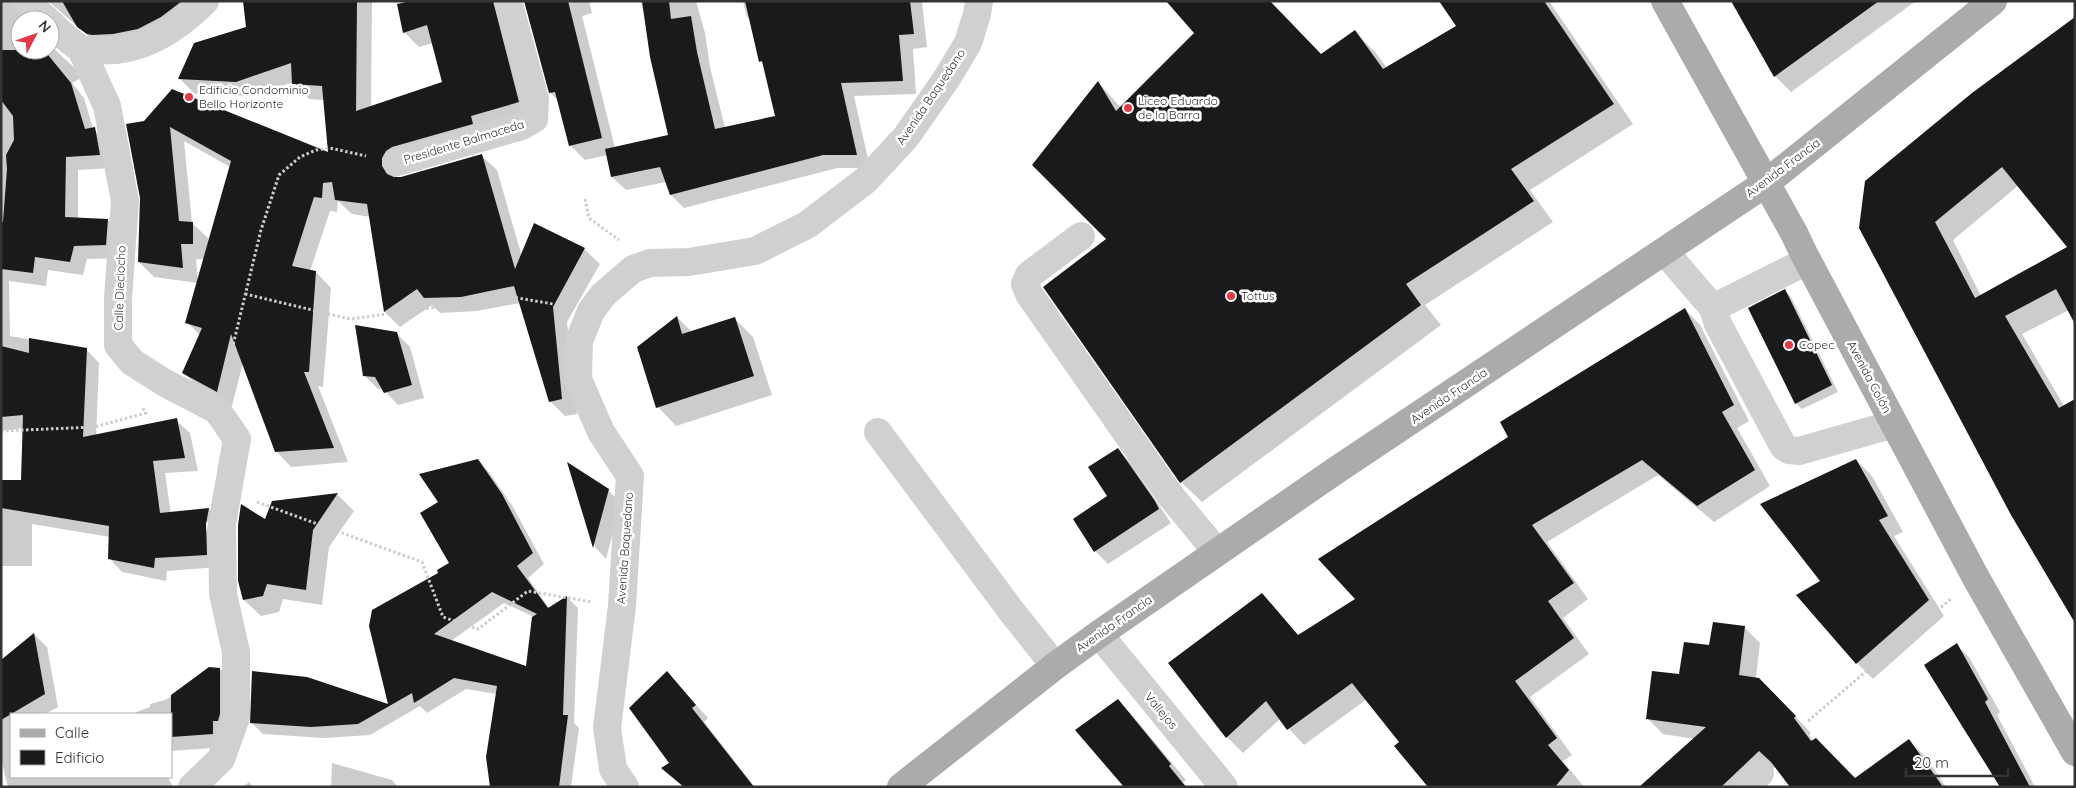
<svg xmlns="http://www.w3.org/2000/svg" width="2076" height="788" font-family="Quicksand,sans-serif">
<rect width="100%" height="100%" fill="#fff"/>
<path fill="#0003" fill-rule="evenodd" d="M 1,1 L 30,1 L 22,11 L 23,20 L 20,20 L 20,50 L 50,50 L 50,45 L 81,74 L 83,77 L 72,83 L 84,98 L 93,129 L 108,142 L 113,168 L 78,170 L 78,219 L 108,220 L 121,233 L 119,258 L 87,259 L 83,275 L 48,270 L 46,286 L 9,281 L 10,336 L 86,349 L 99,363 L 96,436 L 176,420 L 190,433 L 198,471 L 165,473 L 171,514 L 209,509 L 222,522 L 219,567 L 167,571 L 166,581 L 122,572 L 109,558 L 110,537 L 32,524 L 32,566 L 1,566 L 1,481 L 23,481 L 24,428 L 1,431 ZM 205,522 L 208,522 L 207,531 L 204,530 Z
M 48,1 L 184,1 L 192,16 L 175,30 L 93,40 Z
M 244,1 L 372,1 L 371,107 L 444,83 L 433,43 L 419,47 L 404,32 L 417,1 L 519,1 L 534,117 L 396,174 L 397,178 L 481,155 L 497,170 L 522,257 L 584,249 L 600,264 L 567,322 L 577,414 L 565,416 L 550,401 L 520,303 L 477,311 L 440,313 L 432,305 L 400,327 L 385,312 L 371,217 L 352,214 L 338,201 L 337,212 L 330,211 L 310,271 L 316,272 L 331,288 L 323,387 L 318,386 L 348,462 L 291,467 L 276,451 L 243,362 L 232,406 L 199,388 L 184,373 L 200,335 L 187,322 L 198,283 L 154,277 L 139,262 L 144,123 L 329,154 L 324,100 L 309,99 L 294,82 L 252,96 L 195,94 L 180,79 L 247,28 ZM 184,141 L 230,167 L 210,240 L 192,223 ZM 196,259 L 205,259 L 198,282 Z
M 526,1 L 589,1 L 592,13 L 582,16 L 615,148 L 669,136 L 641,1 L 696,1 L 705,33 L 710,67 L 725,128 L 776,117 L 764,65 L 760,61 L 750,20 L 747,17 L 743,1 L 922,1 L 927,47 L 913,49 L 916,94 L 854,96 L 870,168 L 837,168 L 684,208 L 671,195 L 666,182 L 626,190 L 612,177 L 608,155 L 585,160 L 570,145 L 559,101 L 550,93 Z
M 1440,1 L 1549,1 L 1633,124 L 1530,190 L 1553,222 L 1425,305 L 1441,325 L 1202,502 L 1181,482 L 1045,287 L 1107,239 L 1099,83 L 1121,108 L 1321,55 L 1355,32 L 1375,52 L 1387,68 L 1457,26 Z
M 1733,1 L 1916,1 L 1791,92 L 1775,76 Z
M 1973,94 L 2019,185 L 1953,240 L 1981,296 L 2075,254 L 2069,310 L 2022,334 L 2064,406 L 2075,621 L 1861,228 Z
M 1785,291 L 1791,297 L 1838,392 L 1802,409 L 1796,403 Z
M 1685,309 L 1700,325 L 1749,421 L 1737,428 L 1770,486 L 1714,522 L 1658,475 L 1547,542 L 1588,599 L 1563,618 L 1589,654 L 1530,697 L 1572,755 L 1563,761 L 1584,787 L 1430,787 L 1401,742 L 1367,699 L 1304,745 L 1280,719 L 1243,753 L 1227,737 L 1170,664 L 1261,594 L 1299,636 L 1357,600 L 1510,437 Z
M 677,317 L 692,332 L 734,318 L 753,337 L 772,395 L 676,426 L 658,407 Z
M 397,334 L 410,347 L 424,398 L 398,405 L 383,389 L 378,389 L 365,376 Z
M 1117,449 L 1130,462 L 1171,523 L 1108,564 L 1095,551 L 1075,519 L 1109,497 Z
M 1856,460 L 1872,476 L 1903,532 L 1894,536 L 1944,616 L 1873,679 L 1857,663 L 1821,581 Z
M 477,461 L 489,472 L 513,507 L 544,564 L 528,578 L 549,608 L 567,597 L 578,608 L 574,723 L 579,728 L 571,787 L 491,787 L 497,694 L 466,689 L 427,713 L 420,706 L 370,735 L 324,738 L 263,734 L 252,723 L 389,706 L 440,573 L 451,564 L 440,502 ZM 504,603 L 534,617 L 527,667 L 451,641 Z
M 570,465 L 608,490 L 621,503 L 606,559 L 595,547 Z
M 338,495 L 354,511 L 329,547 L 322,605 L 283,599 L 279,612 L 261,616 L 244,600 L 272,502 Z
M 1744,627 L 1760,643 L 1756,678 L 1775,695 L 1811,733 L 1809,735 L 1813,741 L 1855,779 L 1909,741 L 1925,756 L 1946,787 L 1793,787 L 1776,766 L 1753,787 L 1641,787 L 1695,739 L 1663,734 L 1647,718 L 1680,676 L 1710,647 Z
M 34,634 L 47,647 L 58,707 L 45,714 L 11,714 L 11,777 L 168,777 L 173,787 L 8,787 L 1,759 L 1,662 Z
M 1956,645 L 1969,657 L 2000,712 L 1997,715 L 2035,787 L 2002,787 Z
M 220,669 L 233,682 L 226,747 L 171,751 L 171,714 L 131,714 L 150,707 L 150,704 L 165,700 Z
M 667,673 L 708,718 L 704,722 L 755,787 L 683,787 L 663,768 L 670,763 Z
M 1118,701 L 1133,716 L 1186,780 L 1183,782 L 1187,787 L 1125,787 Z
M 332,763 L 392,780 L 398,787 L 331,787 Z
M 249,782 L 253,787 L 243,787 Z"/>
<path fill="#1a1a1a" fill-rule="evenodd" d="M 62,1 L 182,1 L 161,17 L 138,29 L 113,34 L 92,35 L 87,34 L 77,27 Z
M 243,1 L 357,1 L 356,111 L 442,82 L 427,25 L 403,33 L 397,4 L 411,1 L 493,1 L 519,102 L 471,116 L 473,124 L 392,147 L 386,151 L 382,158 L 382,166 L 387,174 L 394,177 L 401,177 L 482,154 L 515,269 L 534,223 L 585,248 L 553,307 L 562,399 L 549,402 L 514,286 L 461,297 L 424,298 L 417,289 L 384,312 L 367,204 L 335,200 L 332,182 L 323,183 L 322,198 L 314,197 L 292,266 L 316,271 L 309,372 L 304,372 L 334,448 L 275,452 L 231,334 L 217,392 L 182,373 L 202,328 L 185,323 L 231,161 L 170,127 L 179,221 L 193,222 L 193,244 L 181,244 L 183,268 L 138,262 L 140,198 L 126,124 L 144,121 L 172,89 L 328,152 L 322,86 L 292,84 L 291,63 L 236,82 L 178,79 L 194,43 L 246,27 Z
M 524,1 L 568,1 L 602,138 L 569,146 L 555,92 L 549,93 Z
M 642,1 L 669,1 L 671,19 L 691,16 L 697,52 L 715,129 L 775,116 L 762,61 L 759,62 L 745,1 L 910,1 L 914,34 L 899,35 L 903,81 L 841,83 L 857,155 L 823,155 L 670,195 L 660,167 L 611,177 L 605,149 L 668,135 L 650,57 Z
M 1166,1 L 1270,1 L 1321,54 L 1355,30 L 1383,69 L 1456,26 L 1439,1 L 1544,1 L 1614,104 L 1511,169 L 1534,201 L 1406,284 L 1421,305 L 1180,483 L 1043,287 L 1106,239 L 1032,165 L 1098,81 L 1116,111 L 1194,33 Z
M 1731,1 L 1879,1 L 1774,77 Z
M 2075,17 L 2075,324 L 2056,289 L 2005,316 L 2059,408 L 2075,399 L 2075,623 L 2011,515 L 1859,228 L 1865,181 L 1972,93 ZM 2002,167 L 2067,247 L 1975,298 L 1935,222 Z
M 1,50 L 44,50 L 71,83 L 85,129 L 95,127 L 100,155 L 66,157 L 65,217 L 108,219 L 106,245 L 74,246 L 70,262 L 35,257 L 33,273 L 1,269 L 1,222 L 3,222 L 7,169 L 6,155 L 14,140 L 13,116 L 1,100 Z
M 1785,289 L 1832,385 L 1795,404 L 1748,308 Z
M 1685,308 L 1734,405 L 1722,412 L 1755,470 L 1697,506 L 1642,460 L 1532,525 L 1574,583 L 1548,601 L 1574,638 L 1515,681 L 1557,738 L 1548,745 L 1569,770 L 1555,787 L 1428,787 L 1394,746 L 1399,742 L 1352,683 L 1287,730 L 1266,701 L 1226,738 L 1168,663 L 1262,593 L 1298,635 L 1355,599 L 1318,559 L 1508,437 L 1500,422 Z
M 677,316 L 682,334 L 735,317 L 754,376 L 656,408 L 637,347 Z
M 355,325 L 397,332 L 412,385 L 384,393 L 375,377 L 363,376 Z
M 29,338 L 87,348 L 83,437 L 177,418 L 185,458 L 153,461 L 160,513 L 209,508 L 206,524 L 207,555 L 155,558 L 154,568 L 108,559 L 109,526 L 1,508 L 1,480 L 21,480 L 23,415 L 1,417 L 1,346 L 29,353 Z
M 1118,448 L 1155,501 L 1159,509 L 1094,552 L 1073,519 L 1107,496 L 1088,467 Z
M 478,459 L 502,494 L 533,553 L 517,566 L 548,608 L 567,596 L 563,715 L 568,715 L 559,787 L 490,787 L 486,757 L 497,686 L 454,678 L 414,703 L 412,693 L 358,724 L 311,727 L 250,723 L 252,671 L 307,677 L 388,704 L 369,626 L 372,610 L 438,573 L 437,570 L 449,563 L 420,513 L 438,502 L 419,474 ZM 492,592 L 537,614 L 532,617 L 526,666 L 434,634 Z
M 1856,459 L 1888,516 L 1879,520 L 1929,600 L 1856,664 L 1796,595 L 1820,581 L 1760,504 Z
M 567,462 L 609,489 L 593,548 Z
M 338,493 L 313,530 L 306,590 L 267,584 L 263,596 L 243,600 L 238,581 L 238,525 L 241,504 L 265,519 L 272,501 Z
M 1713,622 L 1745,626 L 1739,675 L 1759,678 L 1796,716 L 1794,718 L 1811,741 L 1816,738 L 1855,778 L 1909,739 L 1943,787 L 1790,787 L 1771,762 L 1759,751 L 1721,787 L 1639,787 L 1706,727 L 1646,719 L 1652,671 L 1679,674 L 1684,642 L 1709,645 Z
M 34,633 L 45,694 L 1,720 L 1,660 Z
M 1957,643 L 1988,699 L 1985,702 L 2030,787 L 2000,787 L 1924,665 Z
M 209,667 L 220,668 L 220,714 L 218,721 L 213,721 L 213,734 L 171,737 L 171,695 Z
M 667,671 L 696,705 L 692,708 L 754,787 L 684,787 L 661,768 L 669,763 L 629,708 Z
M 1118,699 L 1171,764 L 1169,766 L 1186,787 L 1124,787 L 1075,730 Z"/>
<g fill="none" stroke-linecap="round" stroke-linejoin="round">
<path stroke="#cdcdcd" stroke-width="3" stroke-dasharray="2.5 2.5" stroke-linecap="butt" d="M 585,199 L 589,218 L 619,240
M 245,294 L 350,319 L 512,297 L 559,305
M 225,378 L 261,230 L 279,175 L 300,157 L 316,150 L 330,148 L 366,156
M 1,431 L 94,427 L 146,413 L 142,407
M 257,502 L 422,562 L 443,617 L 478,629 L 528,591 L 592,602
M 1808,721 L 1952,598"/>
<path stroke="#d0d0d0" stroke-width="28" d="M 25,1 L 47,20
M 50,23 C 59,31 69,42 80,48 C 85,51 93,50 99,50 C 141,53 176,30 205,1
M 81,49 L 107,106 L 125,201 L 118,298 L 118,345 L 132,362 L 165,383 L 217,410 L 237,439 L 222,524 L 223,594 L 236,652 L 236,717 L 221,759 L 192,787
M 397,162 L 522,126 L 534,119 L 535,100 L 508,1
M 1081,236 L 1029,275 L 1025,284 L 1029,294 L 1170,495 L 1217,552
M 1665,252 L 1713,308 L 1718,324 L 1783,446 L 1789,450 L 1799,451 L 1894,424
M 1713,308 L 1807,261
M 878,432 L 1012,612 L 1055,666
M 1099,634 L 1224,787
M 625,787 L 613,769 L 607,728 L 622,606 L 630,476 L 601,432 L 578,379 L 579,341 L 591,311 L 603,295 L 633,269 L 650,263 L 689,262 L 755,251 L 807,225 L 866,180 L 906,137 L 947,78 L 968,43 L 977,14 L 979,1
M 1746,787 L 1760,773"/>
<path stroke="#ababab" stroke-width="28" d="M 1665,1 L 1794,233 L 1804,254 L 1976,578 L 2075,752
M 901,787 L 1055,666 L 1099,634 L 1335,471 L 1766,183 L 1993,1"/>
</g>
<g fill="#e63946" stroke="#fff" stroke-width="2">
<circle cx="189" cy="97" r="5"/>
<circle cx="1128" cy="108" r="5"/>
<circle cx="1231" cy="296" r="5"/>
<circle cx="1789" cy="345" r="5"/>
</g>
<g text-anchor="middle" stroke-width="5" stroke-linejoin="round" paint-order="stroke">
<g font-size="12" fill="#333" stroke="#fff" text-anchor="start">
<text x="199" y="94">Edificio Condominio<tspan x="199" dy="14">Bello Horizonte</tspan></text>
<text x="1138" y="105">Liceo Eduardo<tspan x="1138" dy="14">de la Barra</tspan></text>
<text x="1241" y="300">Tottus</text>
<text x="1799" y="349">Copec</text>
</g>
<g font-size="12" fill="#333" stroke="#fff">
<text transform="translate(931 97) rotate(-56)" y="4">Avenida Baquedano</text>
<text transform="translate(464 142) rotate(-17)" y="4">Presidente Balmaceda</text>
<text transform="translate(1783 168) rotate(-37)" y="4">Avenida Francia</text>
<text transform="translate(120 288) rotate(-88)" y="4">Calle Dieciocho</text>
<text transform="translate(1869 377) rotate(62)" y="4">Avenida Colón</text>
<text transform="translate(1449 396) rotate(-34)" y="4">Avenida Francia</text>
<text transform="translate(625 548) rotate(-86)" y="4">Avenida Baquedano</text>
<text transform="translate(1114 624) rotate(-35)" y="4">Avenida Francia</text>
<text transform="translate(1161 711) rotate(50)" y="4">Vallejos</text>
</g>
</g>
<rect width="2076" height="788" fill="none" stroke="#333333" stroke-width="5"/>
<rect x="10" y="713" width="162" height="65" fill="#ffffff" stroke="#adadad"/>
<rect x="20" y="729" width="25" height="8" fill="#ababab" stroke="#adadad"/>
<text x="55" y="738" font-size="15" fill="#333333">Calle</text>
<rect x="20" y="750" width="25" height="15" fill="#1a1a1a" stroke="#adadad"/>
<text x="55" y="763" font-size="15" fill="#333333">Edificio</text>
<g transform="translate(35 35) rotate(49)"><circle r="24" fill="#ffffff" stroke="#adadad"/>
<path d="M0-4L9 19L0 12L-9 19Z" fill="#e63946"/>
<text y="-8" font-size="14" font-weight="bold" text-anchor="middle" fill="#333333">N</text>
</g>
<path d="M1906 768v8h102v-8" fill="none" stroke="#333333" stroke-width="2.5"/>
<text x="1914" y="768" font-size="15" fill="#333333" stroke="#ffffff" stroke-width="4" paint-order="stroke">20 m</text>
</svg>
